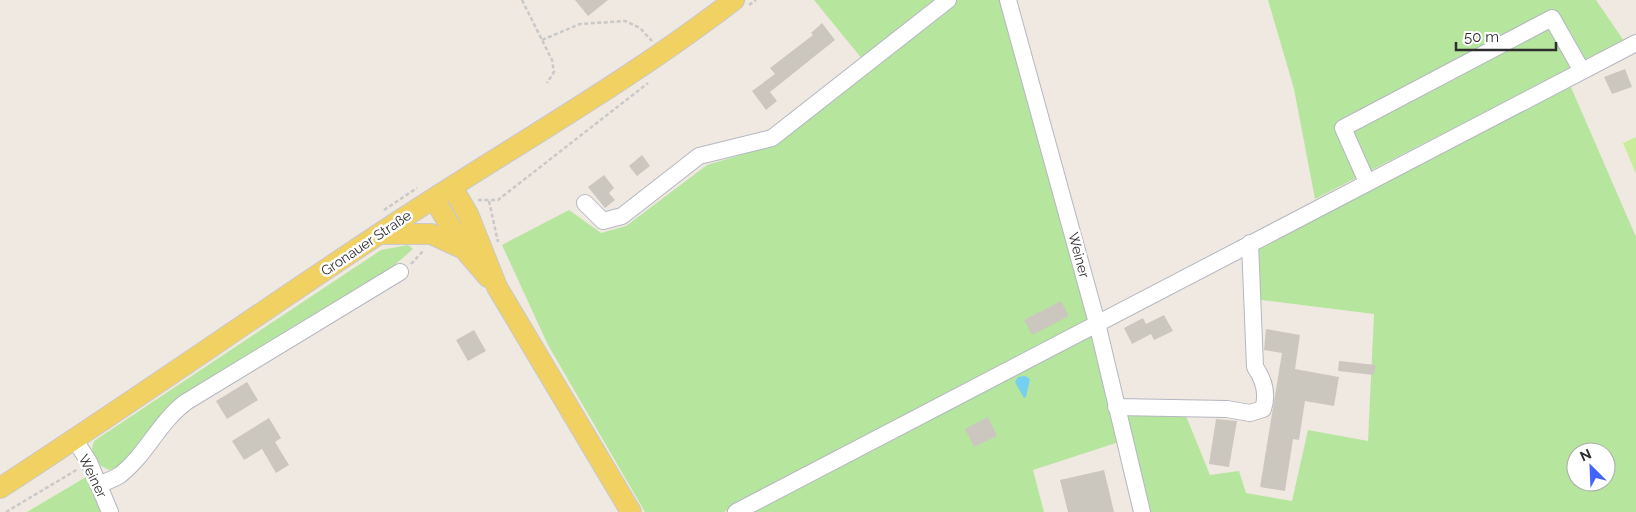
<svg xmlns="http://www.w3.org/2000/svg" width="1636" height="512" font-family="Raleway,sans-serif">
<rect width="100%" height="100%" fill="#efe9e1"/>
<path fill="#b6e59e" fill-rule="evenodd" d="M 814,0 L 942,0 L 863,60 Z
M 955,0 L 1002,0 L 1092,319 L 1080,330 L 724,512 L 645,512 L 548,345 L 502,245 L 569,210 L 601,233 L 626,226 L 707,165 L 774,145 Z
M 1268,0 L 1596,0 L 1624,41 L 1315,199 L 1294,89 Z
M 1570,85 L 1636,237 L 1636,512 L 1150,512 L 1125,415 L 1186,416 L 1210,475 L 1239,471 L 1246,493 L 1292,501 L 1308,430 L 1368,441 L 1374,314 L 1261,300 L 1258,248 ZM 1576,452 L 1606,452 L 1606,482 L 1576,482 Z
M 408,245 L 413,249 L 391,268 L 181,397 L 124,464 L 109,470 L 96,463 L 91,452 L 94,441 L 381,250 Z
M 1091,333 L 1119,442 L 1033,470 L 1044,512 L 745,512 Z
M 86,477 L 103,512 L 27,512 Z"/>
<path fill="#c9ec9a" d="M 1636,137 L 1636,174 L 1623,143 Z"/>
<path fill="#75cff0" d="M 1025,376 L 1030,379 L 1026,397 L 1024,398 L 1015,382 L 1018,377 Z"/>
<path fill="#cbc7bf" d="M 575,0 L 608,0 L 588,16 Z
M 822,23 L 835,40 L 770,92 L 777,101 L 766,110 L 752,91 L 775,74 L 770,68 L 813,35 L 811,33 Z
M 1625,69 L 1632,87 L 1612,94 L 1604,77 Z
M 642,155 L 650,166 L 637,176 L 629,166 Z
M 604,175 L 614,188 L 609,193 L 615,200 L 605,208 L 588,187 Z
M 1061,301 L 1069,316 L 1032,335 L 1024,320 Z
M 1164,315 L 1173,331 L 1154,340 L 1151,334 L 1132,344 L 1124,328 L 1143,318 L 1146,324 Z
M 1266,329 L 1300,335 L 1295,369 L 1339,377 L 1334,406 L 1305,401 L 1299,440 L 1293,439 L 1285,491 L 1260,487 L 1282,353 L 1264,350 Z
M 474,330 L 486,351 L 468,361 L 456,340 Z
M 1339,361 L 1376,365 L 1374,375 L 1338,371 Z
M 247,382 L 258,400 L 227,419 L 216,401 Z
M 988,417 L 997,436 L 974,447 L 965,429 Z
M 269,418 L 281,438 L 275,442 L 289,465 L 276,473 L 262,449 L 244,460 L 232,441 Z
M 1216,419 L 1237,421 L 1229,467 L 1209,464 Z
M 1104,470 L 1114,512 L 1068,512 L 1060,480 Z"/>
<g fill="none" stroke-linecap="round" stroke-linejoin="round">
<defs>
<path id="minor" d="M 1008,0 L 1097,323 L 1142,512
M 1367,182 L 1343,128 L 1552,18 L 1582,71
M 585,203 L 603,221 L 622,216 L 699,156 L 772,138 L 948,0
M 1116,407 L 1227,409 L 1250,413 L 1263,409 C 1268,394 1264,380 1255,367 L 1250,243
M 75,440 L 89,462 L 110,512
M 98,485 C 105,482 114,479 120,475 C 146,455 159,422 186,402 L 400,272
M 736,512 L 1636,43"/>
<path id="major" d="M 452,187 L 468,214 L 497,287 L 631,512
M 434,199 L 464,249 L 488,277
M 379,234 L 431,234 L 464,249
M 0,488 C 128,405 252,318 379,234 C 497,155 621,87 734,0"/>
</defs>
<use href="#minor" stroke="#b4b7c1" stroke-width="18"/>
<use href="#major" stroke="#c9c9c9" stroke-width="22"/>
<path stroke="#c9c9c9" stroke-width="2.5" stroke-dasharray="4 2.5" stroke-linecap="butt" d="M 522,0 L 552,60 L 554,72 L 547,83
M 749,5 L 756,0
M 542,40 L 580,24 L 625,21 L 640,28 L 652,41
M 478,200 L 498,200 L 648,83
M 489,201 L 498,242
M 384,210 L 417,188
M 411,264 L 424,250
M 6,512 L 78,469"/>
<use href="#minor" stroke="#fff" stroke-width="16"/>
<use href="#major" stroke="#f2d163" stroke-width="20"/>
</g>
<g text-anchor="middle" stroke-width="5" stroke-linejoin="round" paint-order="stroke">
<g font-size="14" fill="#2e2e2e" stroke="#fff">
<text transform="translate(366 243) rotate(-34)" y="5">Gronauer Straße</text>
<text transform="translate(1079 255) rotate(75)" y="5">Weiner</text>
<text transform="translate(93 476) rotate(64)" y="5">Weiner</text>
</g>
</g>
<g transform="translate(1591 467) rotate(336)"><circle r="24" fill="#ffffff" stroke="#ababab"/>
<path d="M0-4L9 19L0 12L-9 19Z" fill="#4264fb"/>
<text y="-8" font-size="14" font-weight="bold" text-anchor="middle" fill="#2e2e2e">N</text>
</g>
<path d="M1456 42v8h100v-8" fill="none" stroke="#2e2e2e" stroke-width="2.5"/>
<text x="1464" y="42" font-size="15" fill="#2e2e2e" stroke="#ffffff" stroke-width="4" paint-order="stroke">50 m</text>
</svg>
